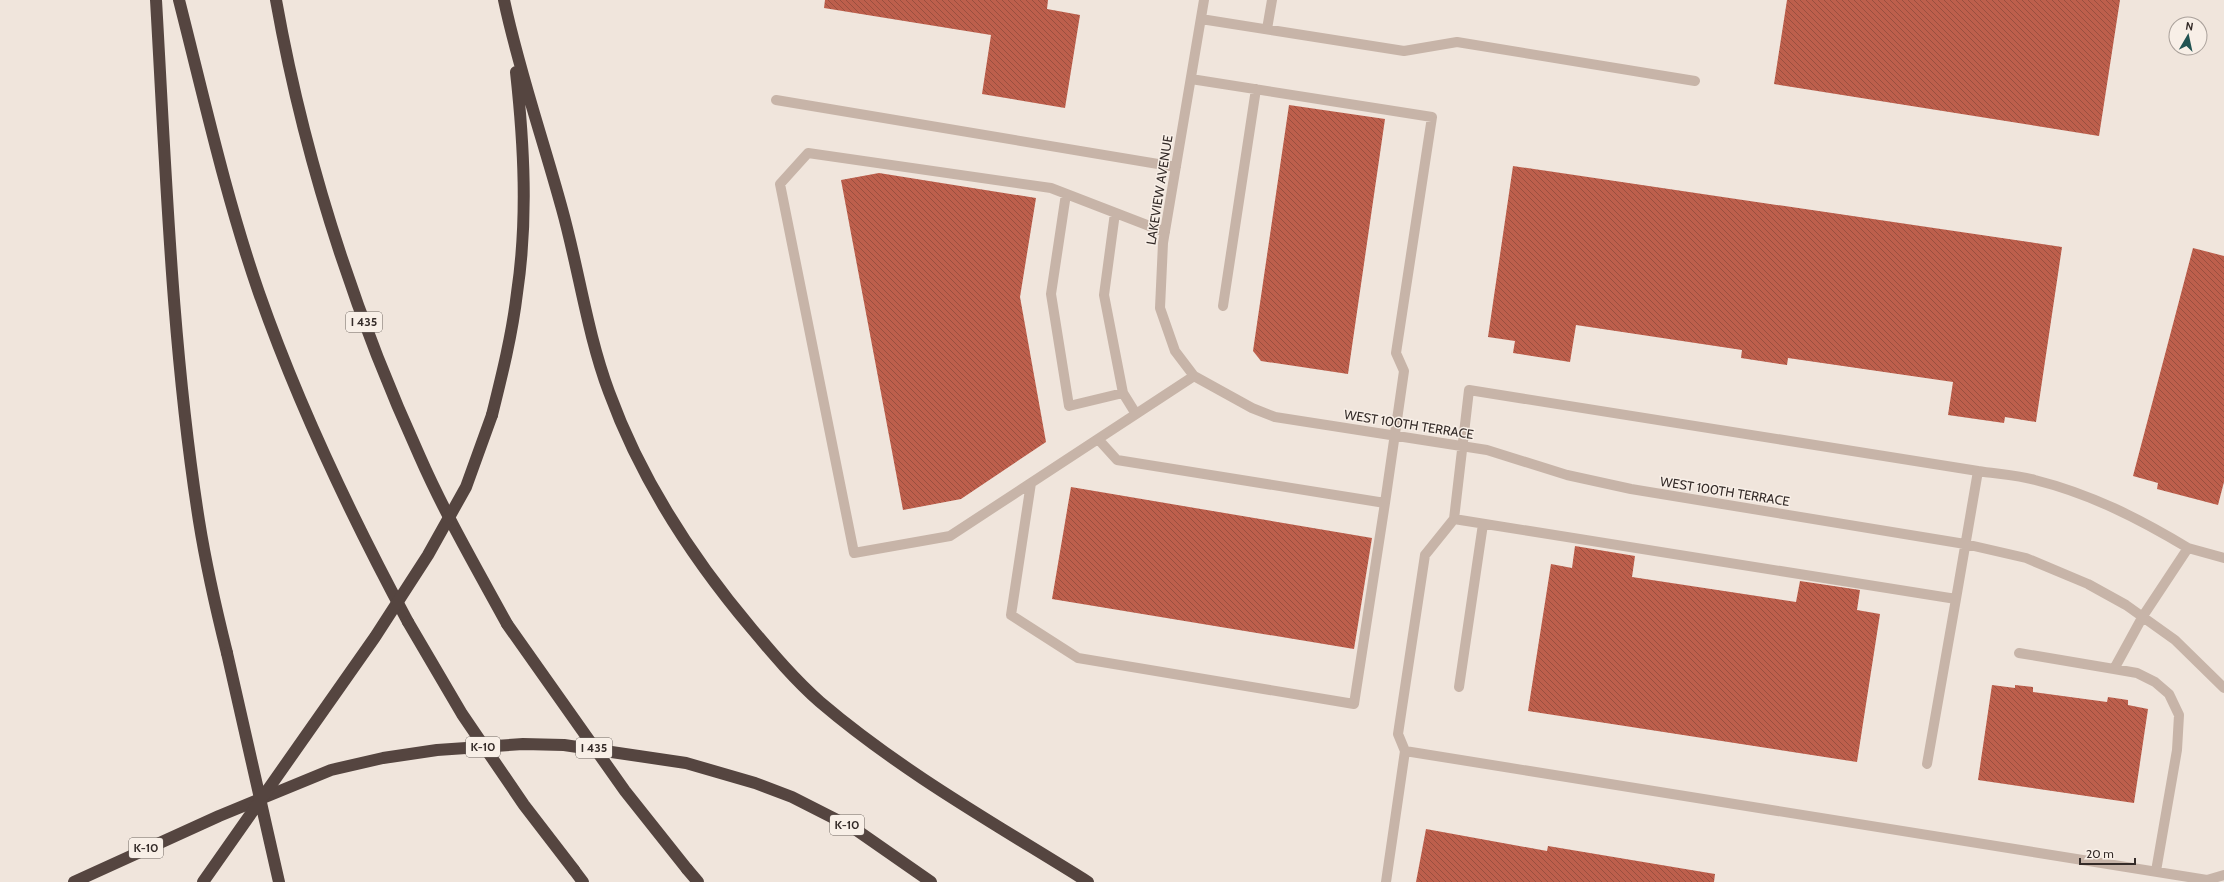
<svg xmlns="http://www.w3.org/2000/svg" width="2224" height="882" font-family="Cabin,sans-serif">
<defs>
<pattern id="building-back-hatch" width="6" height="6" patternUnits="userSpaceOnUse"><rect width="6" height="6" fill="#bd5f4c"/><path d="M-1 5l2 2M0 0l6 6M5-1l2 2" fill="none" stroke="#9a4f3f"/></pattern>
</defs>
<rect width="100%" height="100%" fill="#f0e5dc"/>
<path fill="url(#building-back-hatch)" d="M 825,0 L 1048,0 L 1047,9 L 1080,15 L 1065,108 L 982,94 L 991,35 L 824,8 Z
M 1787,0 L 2120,0 L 2099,136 L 1774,84 Z
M 1289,105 L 1385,119 L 1348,374 L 1261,361 L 1253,351 Z
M 1513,166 L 2062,247 L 2036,422 L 2005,417 L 2004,423 L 1948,415 L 1953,382 L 1788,358 L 1787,365 L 1741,358 L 1742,350 L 1576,325 L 1570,362 L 1513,353 L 1515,341 L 1488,337 Z
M 879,173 L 1036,198 L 1020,297 L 1046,442 L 961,499 L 903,510 L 841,180 Z
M 2193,248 L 2224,256 L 2224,482 L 2218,505 L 2157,489 L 2158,483 L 2133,476 Z
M 1071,487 L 1372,538 L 1354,649 L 1052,599 Z
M 1575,546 L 1635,556 L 1632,577 L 1796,602 L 1800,581 L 1860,590 L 1857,610 L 1880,614 L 1857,762 L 1528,711 L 1551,564 L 1572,568 Z
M 1992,685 L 2015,688 L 2015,685 L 2033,687 L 2033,692 L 2107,702 L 2108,697 L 2128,700 L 2128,705 L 2148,709 L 2134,803 L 1978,780 Z
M 1426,829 L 1547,851 L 1548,846 L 1715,874 L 1714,882 L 1416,882 Z"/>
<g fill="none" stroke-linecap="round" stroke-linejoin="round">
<path stroke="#c7b4a8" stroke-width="10" d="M 1204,0 L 1163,243 L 1160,308 L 1175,351 L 1194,376 L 1252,408 L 1275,417 L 1487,450 L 1567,475 L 1631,489 L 1965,544 L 2026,558 L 2088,584 L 2126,605 L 2175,640 L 2224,688
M 1201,19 L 1404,51 L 1457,42 L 1695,81
M 1267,29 L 1272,0
M 776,100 L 1176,167
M 1066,194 L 1051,294 L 1069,406 L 1123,393 L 1136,414
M 1115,213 L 1104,295 L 1123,393
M 1165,232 L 1051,188 L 808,153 L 780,184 L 854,553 L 950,536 L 1194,376
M 1223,306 L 1256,89
M 1469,390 L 1978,471 L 1956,599 L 1454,519 Z
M 1098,439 L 1117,460 L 1385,503 L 1404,371 L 1396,353 L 1432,117 L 1191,79
M 1978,471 C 1997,474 2017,475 2035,480 C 2091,494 2140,519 2188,548 L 2143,616 L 2114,669 L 2019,653
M 1031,483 L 1011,615 L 1078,658 L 1354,704 L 1385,503
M 1454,519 L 1425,555 L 1398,734 L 1405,751 L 2207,880 L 2224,875
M 2188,548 L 2224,558
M 2114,669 L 2137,673 L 2155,682 L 2169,694 L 2179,715 L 2177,750 L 2156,871
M 1459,687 L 1483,524
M 1927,764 L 1956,599
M 1386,882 L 1405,751"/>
<path stroke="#554540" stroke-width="12" d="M 156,0 C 166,174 172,349 199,521 C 206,565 216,609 227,653
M 179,0 C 204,98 226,198 259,293 C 299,407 351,516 408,622
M 276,0 C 304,157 354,312 420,457 C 445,514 477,569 507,624
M 504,0 C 519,71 543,139 562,209 C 579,270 587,333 609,392 C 641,480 692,558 752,629 C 773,654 795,680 820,702 C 902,772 997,825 1088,882
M 492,415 C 502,375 512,335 517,293 C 528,220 524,145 516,72
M 687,869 L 698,882
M 574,870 L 583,882
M 74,882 L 219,816 L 331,770 L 383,758 L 437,750 L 523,744 L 564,745 L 686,763 L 755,783 L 792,797 L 855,829 L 931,882"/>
<path stroke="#554540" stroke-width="12" d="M 408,622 L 462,714 L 524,805 L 574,870
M 507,624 L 625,791 L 687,869
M 227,653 L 279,882
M 203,882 L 375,637 L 428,555 L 466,487 L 492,415"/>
</g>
<g text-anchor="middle" stroke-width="3" stroke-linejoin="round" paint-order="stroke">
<g fill="#f8efe7" stroke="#6f6661" stroke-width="1">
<rect x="346" y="312" width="36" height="20" rx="3"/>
<rect x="466" y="737" width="34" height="20" rx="3"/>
<rect x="576" y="738" width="36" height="20" rx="3"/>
<rect x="830" y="815" width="34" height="20" rx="3"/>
<rect x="129" y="838" width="34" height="20" rx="3"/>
</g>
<g font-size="12" font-weight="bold" fill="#342b28">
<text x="364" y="326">I 435</text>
<text x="483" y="751">K-10</text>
<text x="594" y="752">I 435</text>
<text x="847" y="829">K-10</text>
<text x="146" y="852">K-10</text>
</g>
<g font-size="13" fill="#342b28" stroke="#f8efe7">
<text transform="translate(1159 190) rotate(-81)" y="5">LAKEVIEW AVENUE</text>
<text transform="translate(1409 424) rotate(9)" y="5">WEST 100TH TERRACE</text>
<text transform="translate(1725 491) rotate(9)" y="5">WEST 100TH TERRACE</text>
</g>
</g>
<g transform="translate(2188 36) rotate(9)"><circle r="19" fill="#f8efe7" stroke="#aaa19b"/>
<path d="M0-3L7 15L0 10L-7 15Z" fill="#215352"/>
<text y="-6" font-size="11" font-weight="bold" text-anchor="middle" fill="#342b28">N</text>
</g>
<path d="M2080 858v6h55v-6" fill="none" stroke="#342b28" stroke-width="2"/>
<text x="2086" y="858" font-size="12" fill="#342b28" stroke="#f8efe7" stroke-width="3" paint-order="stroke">20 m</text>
</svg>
